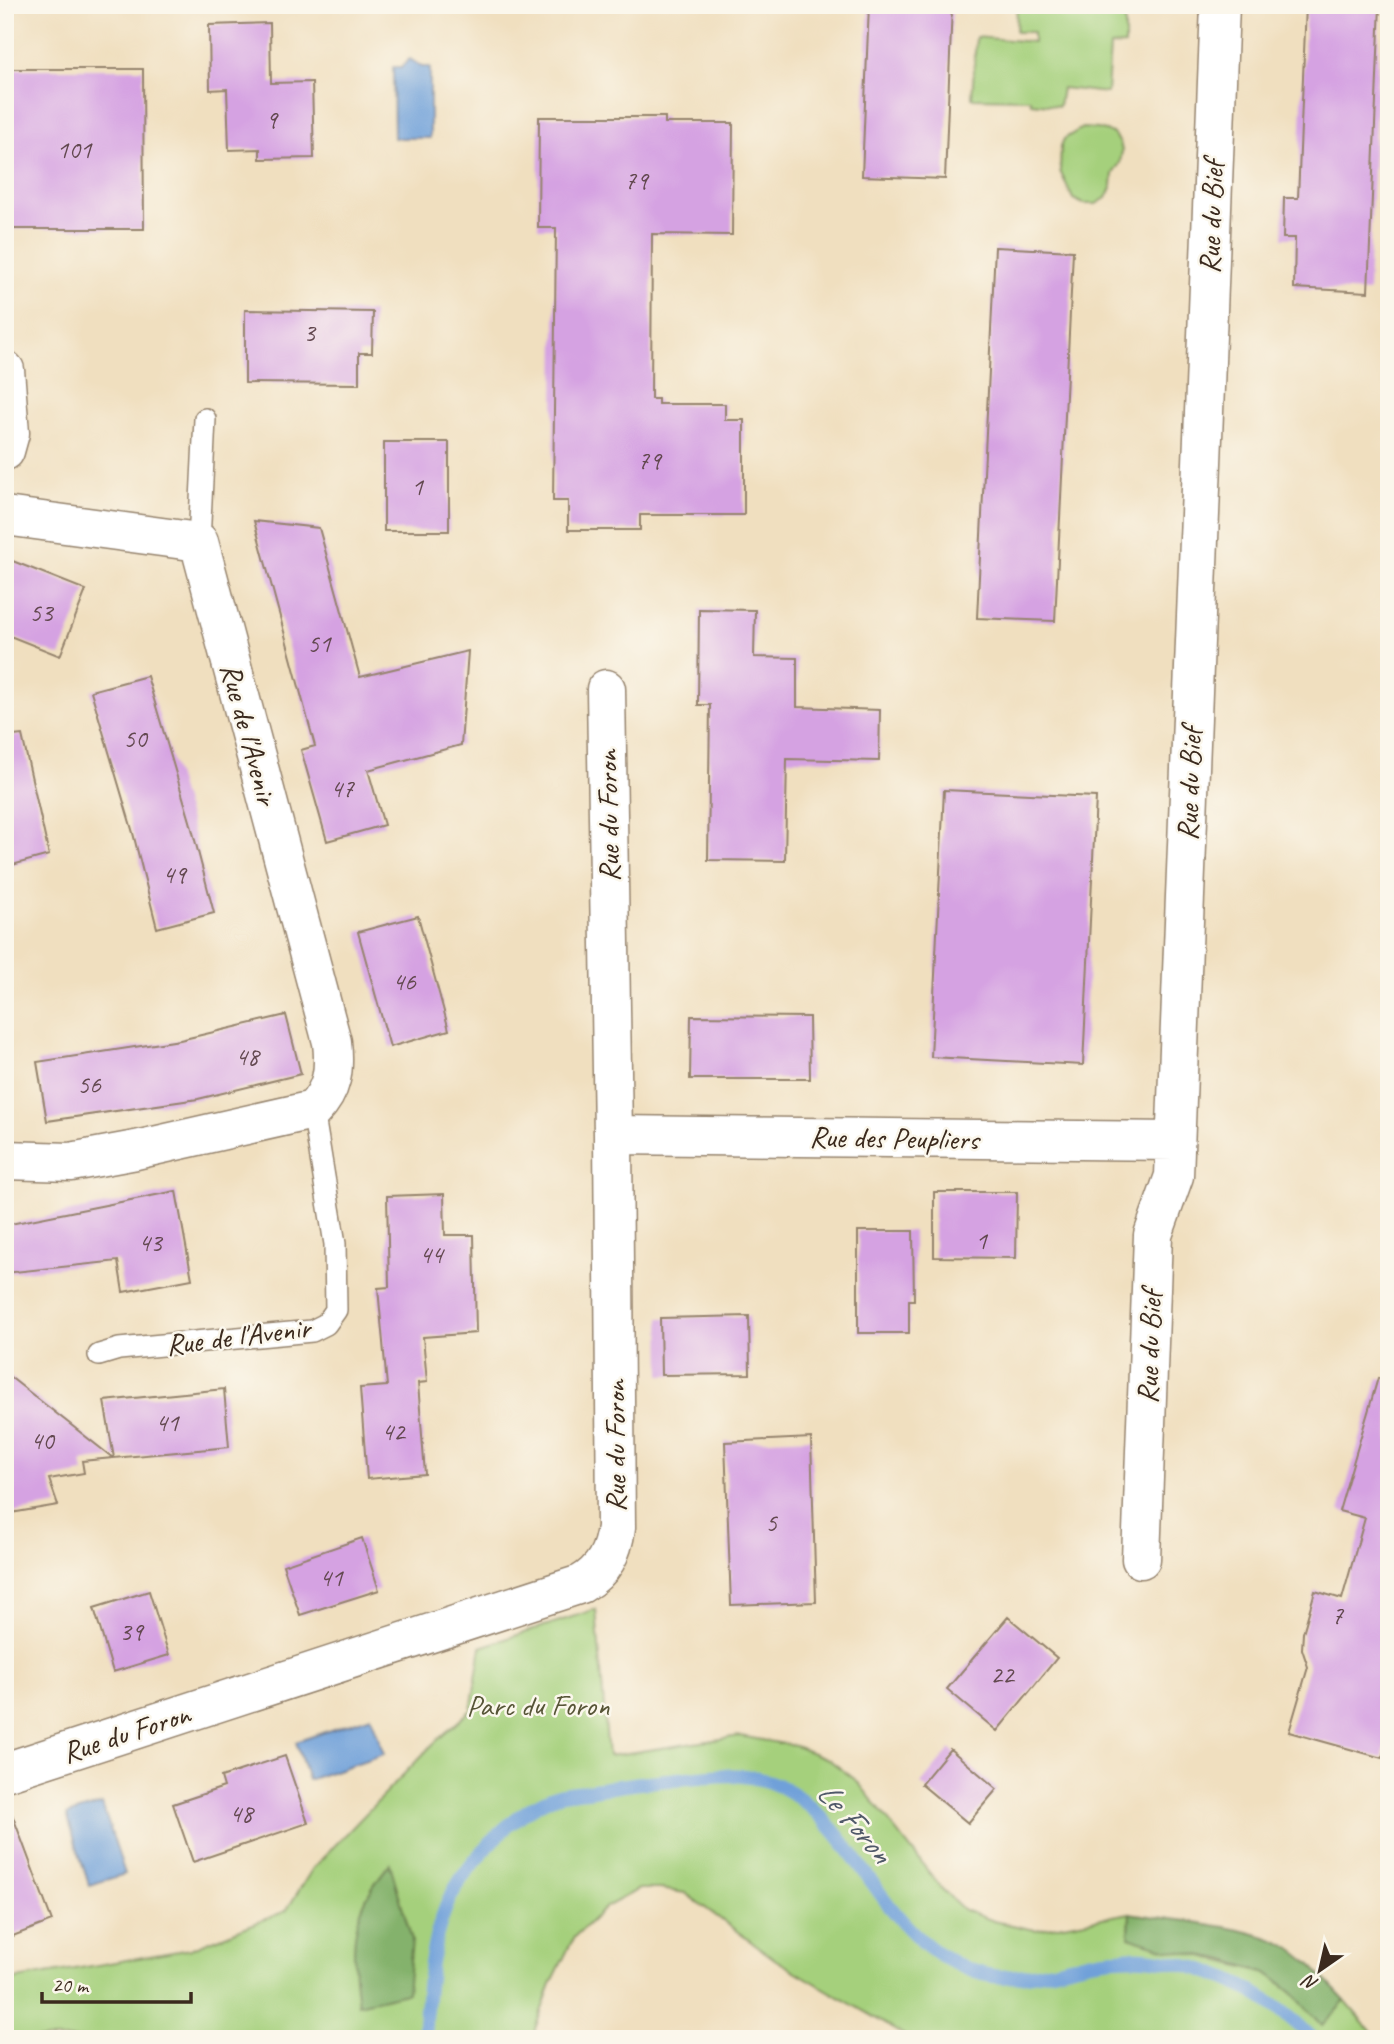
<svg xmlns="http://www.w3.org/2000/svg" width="1394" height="2044" font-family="Caveat,sans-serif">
<rect width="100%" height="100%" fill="#fbf7ec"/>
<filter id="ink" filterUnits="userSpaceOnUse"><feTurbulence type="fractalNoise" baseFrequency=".0143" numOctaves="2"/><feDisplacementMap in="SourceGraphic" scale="14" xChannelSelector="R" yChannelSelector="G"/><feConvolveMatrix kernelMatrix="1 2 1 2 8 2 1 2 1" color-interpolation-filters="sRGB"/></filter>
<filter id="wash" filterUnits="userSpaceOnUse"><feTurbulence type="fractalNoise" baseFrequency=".00686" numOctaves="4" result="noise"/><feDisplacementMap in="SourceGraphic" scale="28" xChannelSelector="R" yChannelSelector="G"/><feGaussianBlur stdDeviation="1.57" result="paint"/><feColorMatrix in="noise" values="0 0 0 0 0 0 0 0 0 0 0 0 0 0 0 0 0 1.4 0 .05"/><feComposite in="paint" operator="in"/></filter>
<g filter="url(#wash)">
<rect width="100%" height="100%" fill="#f0dfbf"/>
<path fill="#a5d07c" stroke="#707d4d" stroke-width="2" d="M 1017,5 L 1053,5 L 1053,12 L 1125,17 L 1125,45 L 1110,46 L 1107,93 L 1062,88 L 1059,106 L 1031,103 L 1030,99 L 972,98 L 976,37 L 1033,42 L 1033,32 L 1016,32 Z
M 1082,128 L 1098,129 L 1112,133 L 1120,142 L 1122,151 L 1120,163 L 1113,174 L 1112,186 L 1106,198 L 1096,204 L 1083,204 L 1073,199 L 1060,171 L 1061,146 L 1064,139 Z
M 596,1609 L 608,1756 L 740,1736 L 795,1746 L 828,1759 L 857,1781 L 943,1890 L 964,1910 L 994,1921 L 1035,1930 L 1130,1913 L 1129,1937 L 1267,1973 L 1291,1991 L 1322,2025 L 1345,2001 L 1378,2039 L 911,2039 L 776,1960 L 685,1893 L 660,1889 L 639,1889 L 606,1907 L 574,1937 L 551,1984 L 535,2029 L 534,2039 L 5,2039 L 5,1981 L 190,1949 L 286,1911 L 313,1868 L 433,1744 L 471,1710 L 481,1647 Z"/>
<path fill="#84b26c" stroke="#606e45" stroke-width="2" d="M 390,1864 L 412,1940 L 407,1993 L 358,2004 C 350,1947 350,1909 390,1864 Z
M 1130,1913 C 1172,1920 1250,1926 1285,1945 C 1309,1959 1327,1982 1345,2001 L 1322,2026 L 1291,1991 L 1267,1973 L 1222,1959 L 1166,1949 L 1129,1937 Z"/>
<path fill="#6fa0d9" stroke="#55657c" stroke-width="2" d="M 410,59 L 422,67 L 430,67 L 430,138 L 394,138 L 393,67 L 401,67 Z
M 371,1716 L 384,1754 L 308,1780 L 296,1742 Z
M 102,1804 L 125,1874 L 89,1885 L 67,1815 Z"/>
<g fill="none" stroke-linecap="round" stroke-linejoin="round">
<path stroke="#6fa0d9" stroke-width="14" d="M 424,2039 C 427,1995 429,1948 446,1907 C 456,1882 474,1861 492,1841 C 511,1821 532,1804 559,1795 C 569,1792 582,1792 593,1790 C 618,1786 643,1782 668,1780 C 712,1776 753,1767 792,1793 C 866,1841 886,1948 983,1974 C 1013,1983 1061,1967 1092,1961 C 1170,1946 1259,1982 1313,2039"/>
</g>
<g id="blocks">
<path fill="#d5a2e2" d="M 869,5 L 952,5 L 945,179 L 862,176 Z
M 1306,5 L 1380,5 L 1368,292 L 1294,288 L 1295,238 L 1283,238 L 1284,198 L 1298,198 Z
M 270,23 L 271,83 L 312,82 L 314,158 L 260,159 L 260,149 L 229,150 L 227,89 L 210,90 L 209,25 Z
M 5,69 L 143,69 L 144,229 L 5,229 Z
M 539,117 L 665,117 L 665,123 L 733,123 L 732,235 L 652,234 L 651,399 L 658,399 L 658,404 L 725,404 L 725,420 L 744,420 L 744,515 L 640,515 L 640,530 L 568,530 L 568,501 L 553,501 L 556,228 L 538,228 Z
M 995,247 L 1073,251 L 1055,621 L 977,618 Z
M 245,310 L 373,312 L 372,353 L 359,353 L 359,384 L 245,383 Z
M 384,442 L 449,442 L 449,531 L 384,531 Z
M 254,521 L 319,528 L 360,677 L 468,651 L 461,745 L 368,770 L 384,825 L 327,841 L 301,750 L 315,746 Z
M 5,558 L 86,590 L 60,656 L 5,634 Z
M 699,609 L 755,610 L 754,657 L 797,658 L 797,707 L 880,710 L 879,761 L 787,759 L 785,861 L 708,860 L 710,705 L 698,705 Z
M 147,676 L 190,821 L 214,913 L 157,928 L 133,833 L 91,691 Z
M 22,735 L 49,855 L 5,867 L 5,737 Z
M 944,790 L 1096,797 L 1083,1065 L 931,1057 Z
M 418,916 L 449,1030 L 390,1047 L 358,932 Z
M 286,1015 L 301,1074 L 198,1099 L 47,1121 L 37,1062 L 180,1040 Z
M 691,1016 L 809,1017 L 810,1079 L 690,1079 Z
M 176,1191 L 192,1279 L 123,1292 L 118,1261 L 5,1273 L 5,1225 Z
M 934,1192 L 1017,1192 L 1016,1258 L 934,1257 Z
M 444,1194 L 445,1235 L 474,1235 L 476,1333 L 423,1337 L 427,1382 L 418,1383 L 425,1474 L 367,1479 L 360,1388 L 387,1386 L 378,1288 L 389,1287 L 387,1196 Z
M 858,1231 L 913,1231 L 914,1300 L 909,1300 L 909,1333 L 858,1333 Z
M 749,1316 L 750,1374 L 661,1375 L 660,1318 Z
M 5,1373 L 113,1458 L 82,1461 L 84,1473 L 49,1479 L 58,1505 L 5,1514 Z
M 1378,1378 L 1389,1380 L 1389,1736 L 1382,1758 L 1289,1732 L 1308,1667 L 1302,1649 L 1303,1633 L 1315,1591 L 1342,1599 L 1365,1518 L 1339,1511 Z
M 224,1389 L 229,1447 L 114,1458 L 104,1401 Z
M 811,1438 L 816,1602 L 731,1605 L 725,1442 Z
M 362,1538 L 379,1590 L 300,1615 L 283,1565 Z
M 149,1591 L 169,1655 L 113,1672 L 94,1608 Z
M 1008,1617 L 1057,1658 L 997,1731 L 947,1689 Z
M 950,1749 L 997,1789 L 968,1823 L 921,1784 Z
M 285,1756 L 308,1823 L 193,1862 L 173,1804 L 224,1787 L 221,1777 Z
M 9,1806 L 52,1921 L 5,1939 L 5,1807 Z"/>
</g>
</g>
<g filter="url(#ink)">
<use href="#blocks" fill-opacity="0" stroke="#96846e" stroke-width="2"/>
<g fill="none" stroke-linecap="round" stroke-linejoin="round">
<defs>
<path id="service" d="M 199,542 L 205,419
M 99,1355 L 119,1349 L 312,1331 L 326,1324 L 336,1310 L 335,1244 L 313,1110"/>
<path id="minor" d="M 5,370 L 10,433 L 5,451
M 5,516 L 199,542 L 332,1042 C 335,1069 333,1090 313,1110 L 136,1150 L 71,1162 L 5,1160
M 613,1135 L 1175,1141
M 1141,1559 L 1153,1235 L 1174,1176 L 1220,5
M 5,1772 L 581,1584 C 604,1571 613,1552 616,1527 L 613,1135 L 606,689"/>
</defs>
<use href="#service" stroke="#96846e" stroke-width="24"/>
<use href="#minor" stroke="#96846e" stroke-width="41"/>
<use href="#service" stroke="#fff" stroke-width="21"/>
<use href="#minor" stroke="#fff" stroke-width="38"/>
</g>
</g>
<g text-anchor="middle" stroke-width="5" stroke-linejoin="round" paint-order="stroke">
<g font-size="26" fill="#62484f">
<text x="271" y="128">9</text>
<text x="74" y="158">101</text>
<text x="636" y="189">79</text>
<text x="309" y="341">3</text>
<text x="649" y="469">79</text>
<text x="417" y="495">1</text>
<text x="41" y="621">53</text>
<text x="319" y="652">51</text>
<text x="135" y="747">50</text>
<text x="342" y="797">47</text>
<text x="174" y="883">49</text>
<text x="404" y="990">46</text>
<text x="247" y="1065">48</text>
<text x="89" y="1093">56</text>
<text x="981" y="1249">1</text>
<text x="150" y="1251">43</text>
<text x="431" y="1263">44</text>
<text x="167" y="1431">41</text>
<text x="393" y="1440">42</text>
<text x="42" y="1449">40</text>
<text x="771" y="1531">5</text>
<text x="331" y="1586">41</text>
<text x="1337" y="1624">7</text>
<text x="131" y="1640">39</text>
<text x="1002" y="1683">22</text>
<text x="241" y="1822">48</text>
</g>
<g font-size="30" fill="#3b2a1e" stroke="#fbf7ec">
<text transform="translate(1211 217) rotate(-88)" y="10">Rue du Bief</text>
<text transform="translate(249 734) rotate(75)" y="10">Rue de l'Avenir</text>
<text transform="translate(1189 784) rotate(-88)" y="10">Rue du Bief</text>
<text transform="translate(608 816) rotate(-91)" y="10">Rue du Foron</text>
<text transform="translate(894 1138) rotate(1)" y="10">Rue des Peupliers</text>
<text transform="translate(238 1336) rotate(-7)" y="10">Rue de l'Avenir</text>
<text transform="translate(1149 1347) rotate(-88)" y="10">Rue du Bief</text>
<text transform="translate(615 1446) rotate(-90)" y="10">Rue du Foron</text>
<text transform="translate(126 1733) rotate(-18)" y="10">Rue du Foron</text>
</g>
<g font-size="30" fill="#565436" stroke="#fbf7ec">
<text x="538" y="1715">Parc du Foron</text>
</g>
<g font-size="32" font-style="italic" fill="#505969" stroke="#fbf7ec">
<text transform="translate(855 1822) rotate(49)" y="11">Le Foron</text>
</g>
</g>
<rect width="1394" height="2044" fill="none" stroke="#fbf7ec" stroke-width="28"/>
<g transform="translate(1320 1970) rotate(214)" stroke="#fbf7ec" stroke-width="5" paint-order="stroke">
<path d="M0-5L12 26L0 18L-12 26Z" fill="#3b2a1e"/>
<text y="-10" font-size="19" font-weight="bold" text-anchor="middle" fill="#3b2a1e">N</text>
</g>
<path d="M42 1992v10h149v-10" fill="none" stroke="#3b2a1e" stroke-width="3.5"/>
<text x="52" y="1992" font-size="21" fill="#3b2a1e" stroke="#fbf7ec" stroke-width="5" paint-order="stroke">20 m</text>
</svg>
